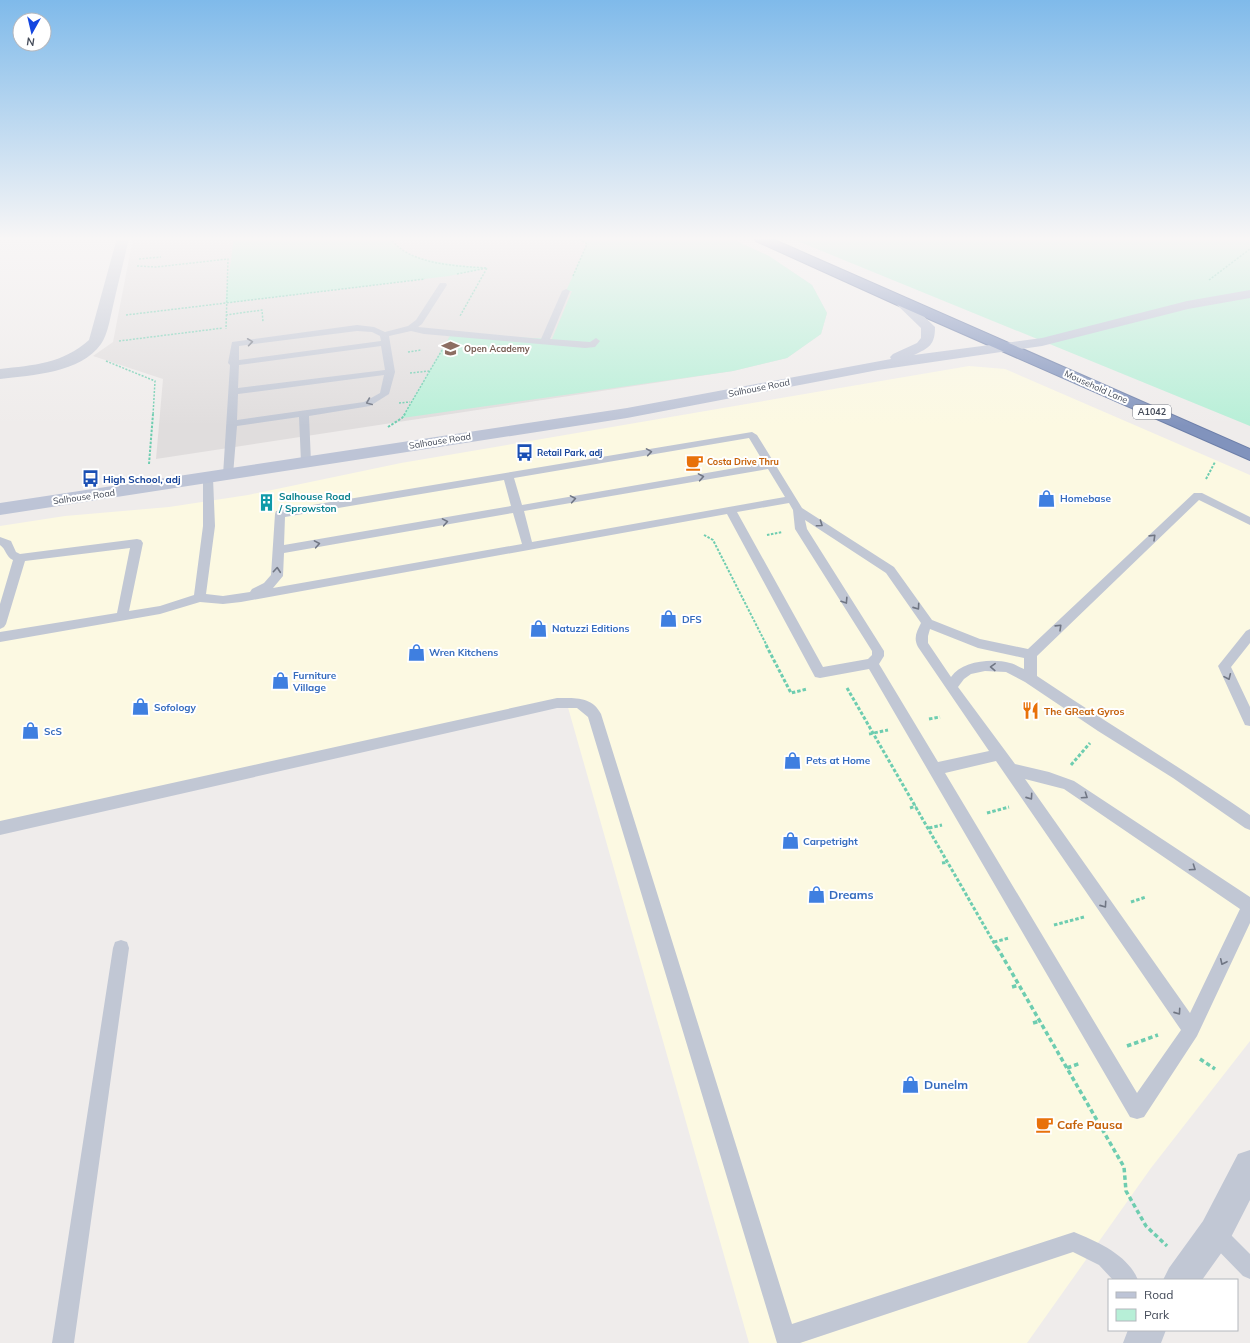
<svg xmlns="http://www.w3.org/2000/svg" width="1250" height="1343" font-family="Mulish,sans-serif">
<rect width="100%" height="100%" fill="#efeceb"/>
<path fill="#fcf9e2" d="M 969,366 L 1005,369 L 1250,475 L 1250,1041 L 1151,1168 L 1027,1343 L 749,1343 L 567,704 L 0,833 L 0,526 L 65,516 L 169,507 L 248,495 L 401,463 Z"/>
<path fill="#e0dddd" d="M 133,238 L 730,238 L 769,256 L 812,285 L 827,313 L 821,334 L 787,358 L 733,371 L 156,459 L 163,379 L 93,356 L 113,342 Z"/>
<path fill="#b7efd7" d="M 234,238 L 390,238 C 399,262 463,265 487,268 L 449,276 L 225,303 Z
M 578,238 L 730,238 L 769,256 L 812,285 L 827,313 L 821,334 L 787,358 L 733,371 L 402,418 L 451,334 L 552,339 L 572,291 L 566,291 L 587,244 Z
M 790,238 L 1250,238 L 1250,426 Z"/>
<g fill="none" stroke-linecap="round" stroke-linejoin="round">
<defs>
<path id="highway" d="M 754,238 L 770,238 L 1250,449 L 1250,460 L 895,304 L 756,241 Z"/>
</defs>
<use href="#highway" stroke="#6c7ea8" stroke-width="2"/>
<path stroke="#6ecdb0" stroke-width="1.5" stroke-dasharray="2 1.5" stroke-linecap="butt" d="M 390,238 C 409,265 457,266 487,268 L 460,316
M 139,259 L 161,257
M 137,266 L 156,267 L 228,259 L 226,329
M 457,274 L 487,268
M 573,276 L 587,244 L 578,238
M 1209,280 L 1250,249
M 126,315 L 425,279
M 226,315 L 262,310 L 263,322
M 119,341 L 223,328
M 408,352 L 421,350
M 106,361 L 155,381 L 153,415
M 410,373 L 429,371
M 399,403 L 410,402
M 404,415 L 442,350"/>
<path stroke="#6ecdb0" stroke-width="2" stroke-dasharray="2.5 1.5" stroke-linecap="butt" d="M 388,427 L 402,418 L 405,414
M 149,464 L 153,414
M 1206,479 L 1215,462
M 704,535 L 713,540 L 767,646
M 767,535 L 782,532"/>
<path stroke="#6ecdb0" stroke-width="3" stroke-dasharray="3.5 2" stroke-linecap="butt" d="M 766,645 L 791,693 L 807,689
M 847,688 L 997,948
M 929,719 L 940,717
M 869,734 L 888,730
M 1071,765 L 1090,743
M 910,808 L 916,806
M 987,813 L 1009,807
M 929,828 L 942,825
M 942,863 L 948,862
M 1131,902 L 1146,897
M 1054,925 L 1084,917
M 994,942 L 1009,938"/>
<path stroke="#6ecdb0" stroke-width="3.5" stroke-dasharray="4.5 3" stroke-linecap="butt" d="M 997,947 L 1124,1167 L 1126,1191 L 1146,1226 L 1167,1246
M 1012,987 L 1019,985
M 1033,1023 L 1040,1021
M 1127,1046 L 1158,1035
M 1200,1059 L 1215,1069
M 1067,1068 L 1081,1063"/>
<path fill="#c1c7d4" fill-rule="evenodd" d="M 440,283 L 446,283 L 447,285 L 422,324 L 418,327 L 541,339 L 562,291 L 566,289 L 570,291 L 550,339 L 590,342 L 596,338 L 600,341 L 595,347 L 585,348 L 424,334 L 411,331 L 389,336 L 395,372 L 389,394 L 370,406 L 309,416 L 311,462 L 310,464 L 302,464 L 301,462 L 299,417 L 237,426 L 233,475 L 228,478 L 224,477 L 223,475 L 230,365 L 228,363 L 232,342 L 357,325 L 374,327 L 385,332 L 408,326 L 416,320 ZM 357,331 L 372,332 L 380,336 L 381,341 L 239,360 L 239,346 ZM 381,346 L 385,370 L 238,388 L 239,365 ZM 384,375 L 380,393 L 364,402 L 237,420 L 238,394 Z
M 752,432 L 757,435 L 802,508 L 894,567 L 932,620 L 980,639 L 1028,649 L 1194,493 L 1202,493 L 1250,517 L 1250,525 L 1199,500 L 1037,656 L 1037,676 C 1107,723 1180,767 1250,815 L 1250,830 L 1245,828 L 1173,778 L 1098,731 L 1025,682 L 1006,672 L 985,671 L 971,674 L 964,679 L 958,687 L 1015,764 L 1049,772 L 1074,781 L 1250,897 L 1250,923 L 1197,1036 L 1144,1117 L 1137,1119 L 1130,1117 L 869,669 L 820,678 L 815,677 L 727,514 L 241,602 L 223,604 L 200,602 L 160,614 L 0,642 L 0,632 L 117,613 L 130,548 L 25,561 L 6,624 L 4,627 L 0,629 L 0,604 L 13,560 C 6,557 6,549 0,545 L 0,537 L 11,541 L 16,552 L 20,554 L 137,539 L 141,540 L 143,543 L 129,611 L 160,606 L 194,595 L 203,526 L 203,478 L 204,476 L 208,475 L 213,478 L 215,526 L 206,594 L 223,596 L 250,592 L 252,589 L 264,583 L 271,575 L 275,514 L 276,511 ZM 749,438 L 764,463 L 522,505 L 514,478 ZM 768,469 L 785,497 L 532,542 L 524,511 ZM 504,480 L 511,506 L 284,545 L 285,517 ZM 789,503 L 793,510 L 795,529 L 872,651 L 872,655 L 868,659 L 823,667 L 737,512 ZM 513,513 L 522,544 L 273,588 L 283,576 L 284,553 ZM 805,520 L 886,573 L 921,623 C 917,631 913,638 918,647 L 989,751 L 938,762 L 879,664 L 884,656 L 884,651 L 807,529 ZM 930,629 L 978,648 L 1024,658 L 1024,669 C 1019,667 1015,664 1010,663 C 992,658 962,661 951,677 L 928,643 L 928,636 ZM 996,761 L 1181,1030 L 1137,1093 L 945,773 ZM 1025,779 L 1064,789 L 1240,909 L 1190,1013 Z
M 1250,629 L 1250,643 L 1231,667 L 1250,707 L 1250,726 L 1245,725 L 1218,666 L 1246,631 Z
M 557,698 C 574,698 592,696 601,714 L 792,1324 L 1074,1232 C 1098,1242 1128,1255 1138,1280 L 1113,1280 L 1099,1265 L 1073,1252 L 800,1343 L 777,1343 L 588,717 L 577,708 L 557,708 L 0,835 L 0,821 Z
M 121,940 L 127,942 L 129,948 L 74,1343 L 52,1343 L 113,948 L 115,942 Z
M 1215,1223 L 1222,1226 L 1250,1254 L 1250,1279 L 1243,1276 L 1208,1240 L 1205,1233 L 1208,1226 Z"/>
<path fill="#c1c7d4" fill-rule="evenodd" d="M 117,238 L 129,238 C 124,261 118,283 113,306 C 110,318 108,334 101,344 C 80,373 33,375 0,379 L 0,369 C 34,365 62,364 89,340 Z
M 1250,1150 L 1250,1200 L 1227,1245 L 1202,1280 L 1163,1280 L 1169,1268 L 1203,1221 L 1238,1154 Z
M 1128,1330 L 1166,1330 L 1161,1343 L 1123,1343 Z"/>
<path fill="#bdc4d6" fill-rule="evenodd" d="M 1250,290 L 1250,298 L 1188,309 L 1042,346 L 878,370 L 627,418 L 0,515 L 0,503 L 627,408 L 891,359 L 890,357 L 893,354 L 917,343 L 921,338 L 921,328 L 893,301 L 895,298 L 900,297 L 905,298 L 935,327 C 935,345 929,348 914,355 L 1042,338 L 1187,301 Z"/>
<use href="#highway" fill="#8193bd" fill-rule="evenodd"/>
</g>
<defs><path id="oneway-chevron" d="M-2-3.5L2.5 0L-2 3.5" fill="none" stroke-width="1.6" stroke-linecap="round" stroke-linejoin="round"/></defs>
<g stroke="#707684">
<use href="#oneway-chevron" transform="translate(250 342) rotate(-8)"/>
<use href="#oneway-chevron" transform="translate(369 402) rotate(157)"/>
<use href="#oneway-chevron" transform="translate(649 452) rotate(-9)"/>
<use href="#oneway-chevron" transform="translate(701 477) rotate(-10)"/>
<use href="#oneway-chevron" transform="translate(573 499) rotate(-10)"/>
<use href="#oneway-chevron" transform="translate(445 522) rotate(-10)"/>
<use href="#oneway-chevron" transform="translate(820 524) rotate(35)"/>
<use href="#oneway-chevron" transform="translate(1153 537) rotate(-44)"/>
<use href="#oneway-chevron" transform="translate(317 544) rotate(-10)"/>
<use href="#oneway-chevron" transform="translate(277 570) rotate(-85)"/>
<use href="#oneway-chevron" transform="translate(845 601) rotate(57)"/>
<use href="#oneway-chevron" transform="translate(917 607) rotate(55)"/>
<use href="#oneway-chevron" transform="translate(1059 627) rotate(-44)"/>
<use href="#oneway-chevron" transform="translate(993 667) rotate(-178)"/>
<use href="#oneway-chevron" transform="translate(1228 677) rotate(66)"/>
<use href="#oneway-chevron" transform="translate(1085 796) rotate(34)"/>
<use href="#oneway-chevron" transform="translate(1030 797) rotate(55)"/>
<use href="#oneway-chevron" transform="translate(1193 868) rotate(34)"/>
<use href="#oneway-chevron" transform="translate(1104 905) rotate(55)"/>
<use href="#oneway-chevron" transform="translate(1223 962) rotate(115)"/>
<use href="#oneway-chevron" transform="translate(1178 1012) rotate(55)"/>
</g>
<linearGradient id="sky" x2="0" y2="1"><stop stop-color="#7fbaea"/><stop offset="0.56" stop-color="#f8f6f6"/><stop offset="1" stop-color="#f8f6f6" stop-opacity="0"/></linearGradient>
<rect width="1250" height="426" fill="url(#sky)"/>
<defs>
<symbol id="school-bare" viewBox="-9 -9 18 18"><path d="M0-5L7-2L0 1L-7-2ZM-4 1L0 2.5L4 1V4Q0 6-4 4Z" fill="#8d6e63" stroke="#fff" stroke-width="2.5" paint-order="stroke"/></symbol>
<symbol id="bus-bare" viewBox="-9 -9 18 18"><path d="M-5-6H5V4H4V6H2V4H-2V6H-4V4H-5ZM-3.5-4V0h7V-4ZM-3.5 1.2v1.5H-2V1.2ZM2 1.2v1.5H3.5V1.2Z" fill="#1a4fb4" stroke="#fff" stroke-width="2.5" paint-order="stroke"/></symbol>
<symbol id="cafe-bare" viewBox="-9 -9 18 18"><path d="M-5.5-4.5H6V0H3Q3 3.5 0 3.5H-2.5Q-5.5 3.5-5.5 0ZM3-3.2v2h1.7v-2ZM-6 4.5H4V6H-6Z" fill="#e8710a" stroke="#fff" stroke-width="2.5" paint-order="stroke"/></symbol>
<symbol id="shop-bare" viewBox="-9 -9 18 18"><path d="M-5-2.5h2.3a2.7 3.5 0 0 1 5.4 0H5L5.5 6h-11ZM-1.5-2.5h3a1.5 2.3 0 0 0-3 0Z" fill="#3f7fe0" stroke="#fff" stroke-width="2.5" paint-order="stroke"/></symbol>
<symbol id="building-bare" viewBox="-9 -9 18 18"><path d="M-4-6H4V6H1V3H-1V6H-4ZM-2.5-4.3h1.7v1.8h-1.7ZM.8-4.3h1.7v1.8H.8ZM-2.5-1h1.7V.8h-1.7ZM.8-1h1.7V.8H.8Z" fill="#0f9aa8" stroke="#fff" stroke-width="2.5" paint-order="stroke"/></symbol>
<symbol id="restaurant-bare" viewBox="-9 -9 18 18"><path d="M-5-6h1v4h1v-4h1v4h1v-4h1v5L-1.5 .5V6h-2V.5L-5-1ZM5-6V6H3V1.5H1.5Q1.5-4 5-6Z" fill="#e8710a" stroke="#fff" stroke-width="2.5" paint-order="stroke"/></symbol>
</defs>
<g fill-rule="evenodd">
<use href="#school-bare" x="438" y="336" width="25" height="25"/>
<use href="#bus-bare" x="512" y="440" width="25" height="25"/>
<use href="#cafe-bare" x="682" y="450" width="25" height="25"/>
<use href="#bus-bare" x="78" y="466" width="25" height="25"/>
<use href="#shop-bare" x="1034" y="486" width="25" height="25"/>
<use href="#building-bare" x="254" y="490" width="25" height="25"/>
<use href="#shop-bare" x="656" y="606" width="25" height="25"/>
<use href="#shop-bare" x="526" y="616" width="25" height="25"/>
<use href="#shop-bare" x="404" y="640" width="25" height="25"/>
<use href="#shop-bare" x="268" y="668" width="25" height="25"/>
<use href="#shop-bare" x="128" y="694" width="25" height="25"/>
<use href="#restaurant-bare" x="1018" y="698" width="25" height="25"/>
<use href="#shop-bare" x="18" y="718" width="25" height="25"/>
<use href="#shop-bare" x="780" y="748" width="25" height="25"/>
<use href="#shop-bare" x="778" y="828" width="25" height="25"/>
<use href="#shop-bare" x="804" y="882" width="25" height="25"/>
<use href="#shop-bare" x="898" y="1072" width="25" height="25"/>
<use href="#cafe-bare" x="1032" y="1112" width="25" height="25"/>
</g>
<g text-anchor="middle" stroke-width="4" stroke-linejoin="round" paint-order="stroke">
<g font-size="9" font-weight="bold" fill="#785e54" stroke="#fff" text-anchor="start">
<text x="464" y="352">Open Academy</text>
</g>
<g font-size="9" fill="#444b59" stroke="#fff">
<text transform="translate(1096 387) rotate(24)" y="3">Mousehold Lane</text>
<text transform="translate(759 388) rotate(-11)" y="3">Salhouse Road</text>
<text transform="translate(440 441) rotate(-9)" y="3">Salhouse Road</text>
<text transform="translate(84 497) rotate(-8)" y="3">Salhouse Road</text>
</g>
<rect fill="#fff" stroke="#7c818b" stroke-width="1" x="1133" y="405" width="38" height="14" rx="3"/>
<g font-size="9" font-weight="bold" fill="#444b59">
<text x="1152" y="415">A1042</text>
</g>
<g font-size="9" font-weight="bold" fill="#164399" stroke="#fff" text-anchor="start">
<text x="537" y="456">Retail Park, adj</text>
</g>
<g font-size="9" font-weight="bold" fill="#c56008" stroke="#fff" text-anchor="start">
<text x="707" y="465">Costa Drive Thru</text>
</g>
<g font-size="10" font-weight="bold" fill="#164399" stroke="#fff" text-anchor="start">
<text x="103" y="483">High School, adj</text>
</g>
<g font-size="10" font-weight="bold" fill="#0d838f" stroke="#fff" text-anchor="start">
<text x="279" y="500">Salhouse Road<tspan x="279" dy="12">/ Sprowston</tspan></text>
</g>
<g font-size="10" font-weight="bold" fill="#366cbe" stroke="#fff" text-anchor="start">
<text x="1060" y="502">Homebase</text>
<text x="682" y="623">DFS</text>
<text x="552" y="632">Natuzzi Editions</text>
<text x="429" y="656">Wren Kitchens</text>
<text x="293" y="679">Furniture<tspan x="293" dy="12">Village</tspan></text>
<text x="154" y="711">Sofology</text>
<text x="44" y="735">ScS</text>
<text x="806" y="764">Pets at Home</text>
<text x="803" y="845">Carpetright</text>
</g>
<g font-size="10" font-weight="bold" fill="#c56008" stroke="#fff" text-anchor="start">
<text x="1044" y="715">The GReat Gyros</text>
</g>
<g font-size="12" font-weight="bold" fill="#366cbe" stroke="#fff" text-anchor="start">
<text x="829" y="899">Dreams</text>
<text x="924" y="1089">Dunelm</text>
</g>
<g font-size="12" font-weight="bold" fill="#c56008" stroke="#fff" text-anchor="start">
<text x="1057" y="1129">Cafe Pausa</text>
</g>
</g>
<rect x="1108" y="1279" width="130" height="52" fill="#ffffff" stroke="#b4b7bd"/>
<rect x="1116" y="1292" width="20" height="6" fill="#bdc4d6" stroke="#b4b7bd"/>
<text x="1144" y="1299" font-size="12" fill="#444b59">Road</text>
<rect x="1116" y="1309" width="20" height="12" fill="#b7efd7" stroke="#b4b7bd"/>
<text x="1144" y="1319" font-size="12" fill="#444b59">Park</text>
<g transform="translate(32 32) rotate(188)"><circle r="19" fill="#ffffff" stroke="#b4b7bd"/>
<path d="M0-3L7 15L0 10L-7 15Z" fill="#1446e0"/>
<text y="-6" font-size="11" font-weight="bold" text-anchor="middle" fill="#444b59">N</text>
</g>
</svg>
